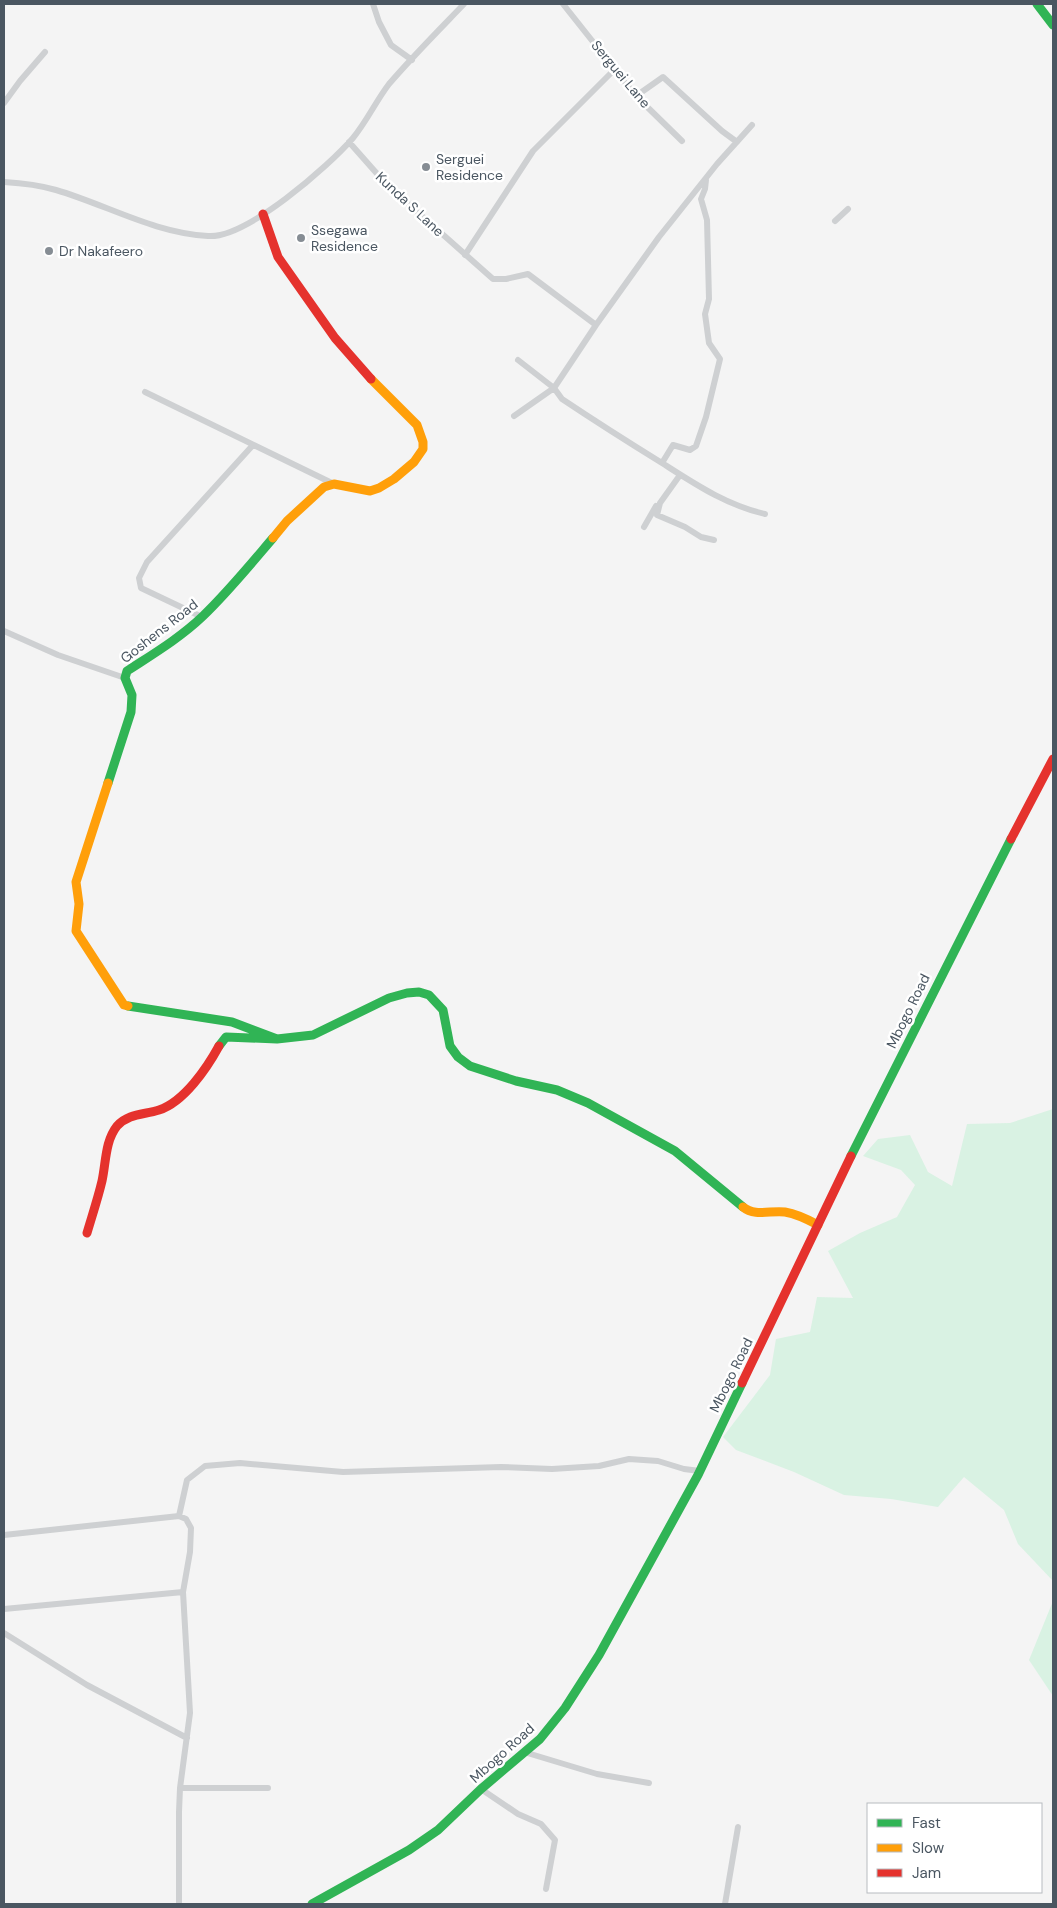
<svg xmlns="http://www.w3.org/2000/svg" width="1057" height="1908" font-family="'DM Sans',sans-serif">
<rect width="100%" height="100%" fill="#f4f4f4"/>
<path fill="#d9f2e3" d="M 1053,1109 L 1053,1581 L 1018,1544 L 1004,1510 L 964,1477 L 938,1507 L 891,1499 L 844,1495 L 794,1472 L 736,1450 L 723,1437 L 770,1375 L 776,1339 L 810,1332 L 817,1297 L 853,1298 L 828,1251 L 860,1233 L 897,1217 L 915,1185 L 901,1170 L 863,1156 L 878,1139 L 910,1135 L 928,1172 L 952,1186 L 967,1124 L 1010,1123 Z
M 1053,1601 L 1053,1696 L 1029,1660 Z"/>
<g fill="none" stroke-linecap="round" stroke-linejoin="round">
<path stroke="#ced0d2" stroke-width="6" d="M 373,4 L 379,22 L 391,45 L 412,60
M 563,4 L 636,96 L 682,141
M 636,96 L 663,77 L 722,131 L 737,142
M 4,103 L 20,81 L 45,52
M 349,142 L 387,185 L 493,279 L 506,279 L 528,274 L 596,325
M 4,182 C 21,183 39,185 56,190 C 107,205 154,233 208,236 C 246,239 329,166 353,138 C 367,121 376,101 389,84 C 413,56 439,30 464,4
M 835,221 L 848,209
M 465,255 L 533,151 L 615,69
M 518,360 L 554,388 L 562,399 C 595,421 628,442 662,463 C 695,484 726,505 765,514
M 145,392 L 334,484
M 514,416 L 554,388 L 596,325 L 659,237 L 717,164 L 752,125
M 662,463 L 673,445 L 690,450 L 696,446 L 706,417 L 720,359 L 709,343 L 705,314 L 709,299 L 707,220 L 701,199 L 705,189 L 706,180
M 680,475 L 660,503 L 657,515 L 685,527 L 701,537 L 714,540
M 644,527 L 656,506
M 202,617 L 141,588 L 139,578 L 147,562 L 253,445
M 4,631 L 58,655 L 125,678
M 179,1516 L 187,1480 L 205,1466 L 240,1463 L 343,1472 L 501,1467 L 552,1469 L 599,1466 L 629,1459 L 658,1461 L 684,1469 L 700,1471
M 4,1535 L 179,1516 L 186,1519 L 191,1528 L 190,1552 L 183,1592 L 190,1713 L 180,1788 L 179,1812 L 179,1904
M 4,1609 L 183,1592
M 4,1633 L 87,1685 L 187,1738
M 524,1752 L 597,1774 L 649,1783
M 180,1788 L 268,1788
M 481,1789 L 518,1814 L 541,1824 L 555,1840 L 546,1889
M 725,1904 L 738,1827"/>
<path stroke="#30b455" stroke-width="9" d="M 1037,4 L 1053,25
M 108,783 L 131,712 L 132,695 L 125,678 L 127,671 C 153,654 180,638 203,616 C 228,592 250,565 273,538
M 128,1006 L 232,1022 L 277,1039
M 219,1046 L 226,1037 L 277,1039 L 313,1035 L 389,998 L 407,993 L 419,992 L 429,995 L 443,1010 L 450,1046 L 458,1057 L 470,1066 L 516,1081 L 557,1090 L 588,1103 L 675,1151 L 743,1207
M 851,1156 L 1011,839
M 312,1904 L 409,1850 L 438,1830 L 481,1789 L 540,1739 L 565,1708 L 599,1655 L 698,1475 L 742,1383"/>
<path stroke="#ff9f0a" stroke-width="9" d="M 273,538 L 287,521 L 324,487 L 334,484 L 370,491 L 379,488 L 394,479 L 414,462 L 423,449 L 423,442 L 417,425 L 371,379
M 108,783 L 76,882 L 79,904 L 76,931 L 124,1005 L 128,1006
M 743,1207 C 755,1217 771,1210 785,1212 C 797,1214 807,1219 818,1225"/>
<path stroke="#e5322d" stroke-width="9" d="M 263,214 L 278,257 L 335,338 L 371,379
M 1011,839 L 1053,759
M 87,1233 C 92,1216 98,1198 102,1181 C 106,1163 105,1141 117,1126 C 129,1113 144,1115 159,1110 C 184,1102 207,1068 219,1046
M 742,1383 L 851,1156"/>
</g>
<g fill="#868d94" stroke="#fff" stroke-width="2">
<circle cx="426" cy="167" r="5"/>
<circle cx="301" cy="238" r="5"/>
<circle cx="49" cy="251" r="5"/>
</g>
<g text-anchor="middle" stroke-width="5" stroke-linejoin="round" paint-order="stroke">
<g font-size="14" fill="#4a5661" stroke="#fff">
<text transform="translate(621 74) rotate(50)" y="5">Serguei Lane</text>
<text transform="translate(410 204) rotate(43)" y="5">Kunda S Lane</text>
<text transform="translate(159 631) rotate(-38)" y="5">Goshens Road</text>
<text transform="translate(908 1011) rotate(-64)" y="5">Mbogo Road</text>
<text transform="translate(731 1375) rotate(-64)" y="5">Mbogo Road</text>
<text transform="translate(502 1753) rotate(-42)" y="5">Mbogo Road</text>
</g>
<g font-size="14" fill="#4a5661" stroke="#fff" text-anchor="start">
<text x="436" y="164">Serguei<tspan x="436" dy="16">Residence</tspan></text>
<text x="311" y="235">Ssegawa<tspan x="311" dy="16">Residence</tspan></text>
<text x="59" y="256">Dr Nakafeero</text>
</g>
</g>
<rect width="1057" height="1908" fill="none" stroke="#4a5661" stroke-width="10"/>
<rect x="867" y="1803" width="175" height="90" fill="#ffffff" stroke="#b7bbc0"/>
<rect x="877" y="1819" width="25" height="8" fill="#30b455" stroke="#b7bbc0"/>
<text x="912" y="1828" font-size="15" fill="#4a5661">Fast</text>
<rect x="877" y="1844" width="25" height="8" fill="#ff9f0a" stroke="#b7bbc0"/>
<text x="912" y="1853" font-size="15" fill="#4a5661">Slow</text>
<rect x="877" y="1869" width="25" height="8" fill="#e5322d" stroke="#b7bbc0"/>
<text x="912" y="1878" font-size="15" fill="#4a5661">Jam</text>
</svg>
